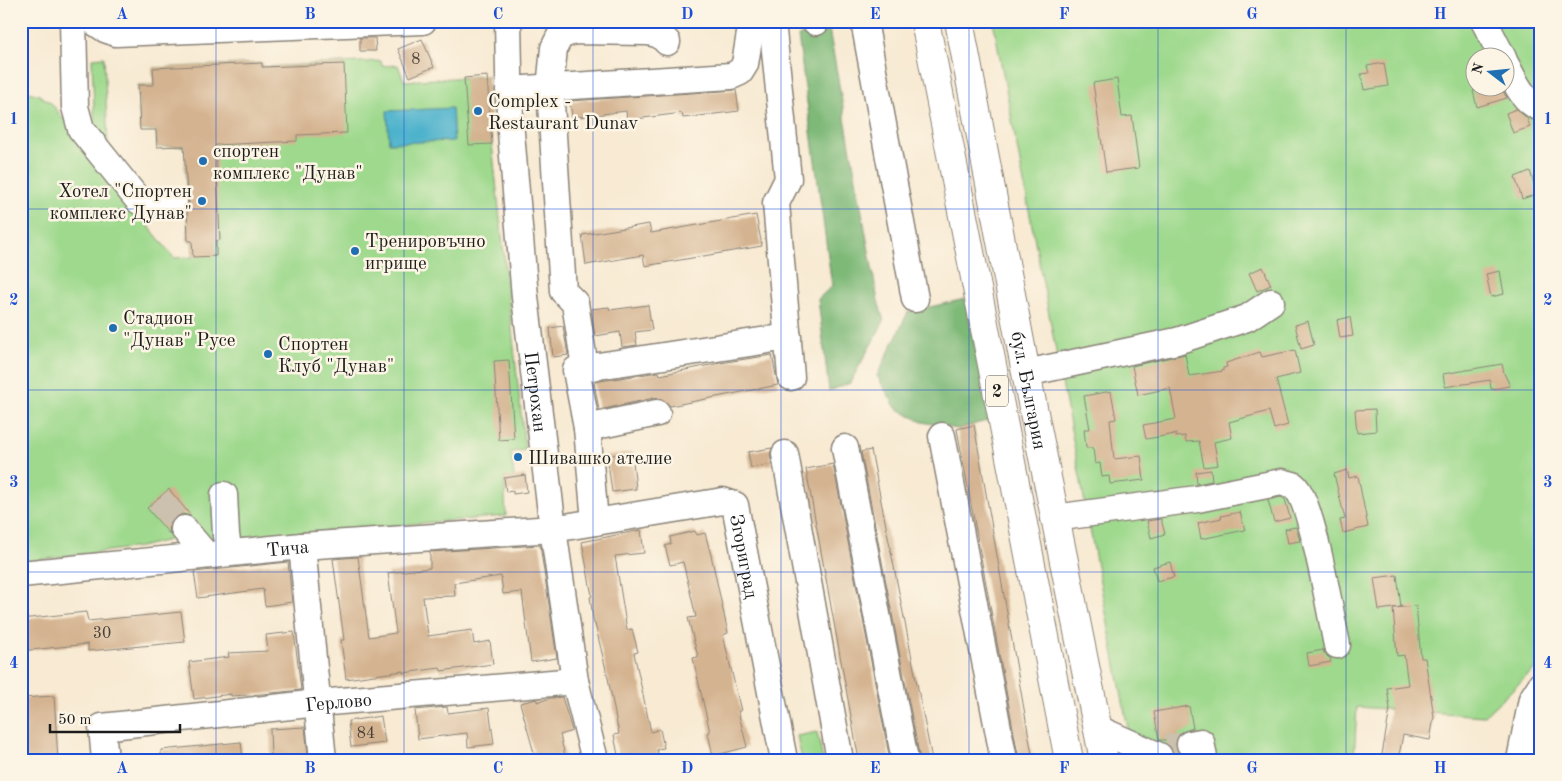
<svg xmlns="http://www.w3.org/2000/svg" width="1562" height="781" font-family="'Old Standard TT',serif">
<rect width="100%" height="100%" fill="#fcf5e5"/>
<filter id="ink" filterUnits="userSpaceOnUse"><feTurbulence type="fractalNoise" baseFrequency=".02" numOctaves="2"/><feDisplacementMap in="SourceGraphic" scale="10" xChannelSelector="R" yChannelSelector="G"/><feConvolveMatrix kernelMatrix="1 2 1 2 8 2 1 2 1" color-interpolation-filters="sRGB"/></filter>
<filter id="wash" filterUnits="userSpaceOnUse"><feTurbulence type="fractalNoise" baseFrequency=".0096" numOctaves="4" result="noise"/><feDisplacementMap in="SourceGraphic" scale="20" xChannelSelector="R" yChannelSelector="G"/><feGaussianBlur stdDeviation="1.12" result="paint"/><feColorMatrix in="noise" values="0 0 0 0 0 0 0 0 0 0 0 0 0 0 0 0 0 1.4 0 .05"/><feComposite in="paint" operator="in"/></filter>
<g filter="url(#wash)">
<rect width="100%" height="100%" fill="#f8ead3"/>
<path fill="#9ed98d" stroke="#5d7a54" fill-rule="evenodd" d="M 993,21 L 1541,21 L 1541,663 L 1484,716 L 1357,707 L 1354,760 L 1134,760 ZM 1474,58 L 1504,58 L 1504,88 L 1474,88 Z
M 104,57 L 108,143 L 95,135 L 92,58 Z
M 381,61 L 382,66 L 398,65 L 404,81 L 487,76 L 492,144 L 525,450 L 511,452 L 514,477 L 504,478 L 506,516 L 211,541 L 195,521 L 173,539 L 140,547 L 21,562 L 21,90 L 39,95 L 51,103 L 174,258 L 193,257 L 192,241 L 188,241 L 185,162 L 188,146 L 157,147 L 156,130 L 140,130 L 138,85 L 154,85 L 153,68 L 262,63 L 263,67 Z
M 817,732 L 823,760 L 802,760 L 797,736 Z"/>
<path fill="#7eb978" stroke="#4d6a4a" d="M 829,29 L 878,301 L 884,321 L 850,383 L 829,391 L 818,299 L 832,286 L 798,36 Z
M 965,299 L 990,420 L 957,429 L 922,422 L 896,408 L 877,376 L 908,312 Z"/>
<path fill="#4db2cc" stroke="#346774" d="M 452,108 L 454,141 L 389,143 L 387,111 Z"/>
<g id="blocks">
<path fill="#d4b390" d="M 360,38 L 375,38 L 376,51 L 360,51 Z
M 422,39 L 434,67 L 410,77 L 398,49 Z
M 262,63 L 262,67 L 344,64 L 347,133 L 297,135 L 297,141 L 216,145 L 220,240 L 216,241 L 216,256 L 193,257 L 192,241 L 188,241 L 187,210 L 189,202 L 187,195 L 184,146 L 157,147 L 156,130 L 140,130 L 138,85 L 154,85 L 153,68 Z
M 1384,63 L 1388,86 L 1364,90 L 1361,74 L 1369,73 L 1367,66 Z
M 487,76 L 492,144 L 469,145 L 464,78 Z
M 1117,79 L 1122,117 L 1132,116 L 1139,168 L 1106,172 L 1093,83 Z
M 1479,88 L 1501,88 L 1507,98 L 1477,107 L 1473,91 L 1479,90 Z
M 736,90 L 739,111 L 683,118 L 682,113 L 627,120 L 626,111 L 572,118 L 570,101 Z
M 1516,109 L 1527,118 L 1530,127 L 1513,133 L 1506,113 Z
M 1530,171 L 1537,194 L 1522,199 L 1515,177 Z
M 756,215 L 762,246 L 645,266 L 643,255 L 586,265 L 582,235 L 649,224 L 651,233 Z
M 1263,267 L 1271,285 L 1257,291 L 1249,273 Z
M 1500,271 L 1504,294 L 1491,297 L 1486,274 Z
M 648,305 L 652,330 L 635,332 L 637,345 L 622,347 L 620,332 L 595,336 L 591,309 L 609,307 L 610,310 Z
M 1350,317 L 1353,336 L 1340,338 L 1337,320 Z
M 1308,321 L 1314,345 L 1301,349 L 1295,325 Z
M 563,326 L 568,355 L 553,357 L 550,328 Z
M 1295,350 L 1300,373 L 1276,379 L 1288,425 L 1274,429 L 1269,411 L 1229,422 L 1232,438 L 1214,442 L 1218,465 L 1204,467 L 1199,441 L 1186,442 L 1185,436 L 1176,437 L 1176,434 L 1146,439 L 1143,425 L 1176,419 L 1170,388 L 1138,395 L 1132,366 L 1185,354 L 1189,376 L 1223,371 L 1223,368 L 1227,367 L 1226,363 L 1260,352 L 1262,357 Z
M 772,355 L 778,385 L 670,406 L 662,399 L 654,398 L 599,410 L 594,382 L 659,372 L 660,375 L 720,363 Z
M 509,360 L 514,439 L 499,440 L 494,361 Z
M 1502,364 L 1504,373 L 1510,386 L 1491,389 L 1490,380 L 1445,387 L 1443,374 Z
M 1111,391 L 1116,419 L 1110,420 L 1114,459 L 1141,456 L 1144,480 L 1110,484 L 1109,476 L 1102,477 L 1100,463 L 1095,464 L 1093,448 L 1086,448 L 1084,429 L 1090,429 L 1084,396 Z
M 1375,409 L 1376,431 L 1357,433 L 1355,410 Z
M 974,425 L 1033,760 L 1019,760 L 957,429 Z
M 772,448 L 770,456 L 772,464 L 751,468 L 748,452 Z
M 871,450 L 932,760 L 920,760 L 861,452 Z
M 632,452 L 636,489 L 612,492 L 607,456 Z
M 833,464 L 890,760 L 859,760 L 806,469 Z
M 1211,470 L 1212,481 L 1197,484 L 1196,472 Z
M 1347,470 L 1349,478 L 1358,476 L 1368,527 L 1343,533 L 1340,520 L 1345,519 L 1334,474 Z
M 525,475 L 527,492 L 513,494 L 513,491 L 506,492 L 504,478 Z
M 169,489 L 191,516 L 182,514 L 174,518 L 170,524 L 169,531 L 171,536 L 147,508 Z
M 1281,497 L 1285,499 L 1290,518 L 1274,522 L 1268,500 Z
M 1240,512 L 1245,530 L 1201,539 L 1198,523 L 1222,518 L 1221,516 Z
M 1161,519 L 1165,534 L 1151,538 L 1147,521 Z
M 1296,527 L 1300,541 L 1288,543 L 1285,529 Z
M 641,530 L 644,553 L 615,556 L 627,630 L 632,629 L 638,652 L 634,653 L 651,732 L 660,729 L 664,748 L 657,749 L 659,760 L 619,760 L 614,735 L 619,734 L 608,678 L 595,624 L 594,624 L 590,597 L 592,596 L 582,542 Z
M 695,531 L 697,535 L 705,533 L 711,555 L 728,633 L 723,635 L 741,711 L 738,711 L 747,747 L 713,756 L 708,733 L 710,732 L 693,658 L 698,657 L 688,618 L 696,617 L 683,562 L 670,565 L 665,546 L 671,544 L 670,537 Z
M 540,545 L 557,658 L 531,662 L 522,592 L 503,594 L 501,576 L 454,583 L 455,596 L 423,597 L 428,636 L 472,630 L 474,644 L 490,641 L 493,664 L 441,671 L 440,668 L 403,673 L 403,671 L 346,679 L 341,640 L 344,640 L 333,559 L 358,557 L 369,637 L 396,633 L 388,573 L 430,568 L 430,552 Z
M 288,562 L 292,602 L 265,606 L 263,589 L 198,598 L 194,572 Z
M 1170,562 L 1174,577 L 1157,581 L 1153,567 Z
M 1397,575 L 1401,607 L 1379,610 L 1374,578 Z
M 1416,606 L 1421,658 L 1425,658 L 1434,717 L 1430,740 L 1403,735 L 1398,760 L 1381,760 L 1390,709 L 1387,688 L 1408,685 L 1404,655 L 1397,656 L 1393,608 Z
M 86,612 L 88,621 L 181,612 L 185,642 L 88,651 L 88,644 L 21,651 L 21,619 Z
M 294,632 L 301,690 L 262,694 L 231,696 L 231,694 L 194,699 L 189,662 L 229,657 L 228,653 L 268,651 L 266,635 Z
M 1323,650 L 1325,655 L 1330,658 L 1331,662 L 1309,666 L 1307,653 Z
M 54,696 L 58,760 L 23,760 L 21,698 Z
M 562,697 L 572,731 L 560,735 L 566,760 L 536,760 L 520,703 L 537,699 L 537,702 L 551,698 Z
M 1189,706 L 1193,728 L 1180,733 L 1176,739 L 1175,746 L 1179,754 L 1189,760 L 1175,760 L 1173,752 L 1167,743 L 1166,740 L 1159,740 L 1154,712 Z
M 447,707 L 448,713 L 489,708 L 494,744 L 468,747 L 467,733 L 418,739 L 415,710 Z
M 381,716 L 385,743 L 351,747 L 348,721 Z
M 305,727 L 308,756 L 271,757 L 270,729 Z
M 241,742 L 243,760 L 161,760 L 161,750 Z"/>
</g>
</g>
<g filter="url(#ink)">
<use href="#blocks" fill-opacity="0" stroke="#8a8378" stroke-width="1"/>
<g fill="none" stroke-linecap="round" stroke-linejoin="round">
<path stroke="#ccc1ae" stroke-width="26" stroke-dasharray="26 13" stroke-linecap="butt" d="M 158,499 L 184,529
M 1167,748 L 1190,744"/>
<defs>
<g id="minor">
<path d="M 73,21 L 75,107 L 81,129 L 139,201 L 146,204 L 174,203"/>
<path d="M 93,21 L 105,29 L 116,33 L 423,21"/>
<path id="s1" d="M 508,21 L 510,121 L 525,297 L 553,529 L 575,681 L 595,760"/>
<path d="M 772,21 L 788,179 L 776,203 L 791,377"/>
<path d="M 815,21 L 816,22"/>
<path d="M 864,21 L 915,299"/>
<path d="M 1484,21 L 1503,58"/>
<path d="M 1504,61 C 1513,77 1522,102 1541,108"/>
<path d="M 509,90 L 731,76 L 740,72 L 745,64 L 752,21"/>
<path d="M 585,368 L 788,337"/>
<path d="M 1026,373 L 1177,341 L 1247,318 L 1271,302"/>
<path d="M 587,428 L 657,413"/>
<path d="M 942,436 L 1004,760"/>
<path d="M 845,448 L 905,760"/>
<path d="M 785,454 L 840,760"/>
<path d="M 224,495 L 226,535 L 229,553"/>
<path d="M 1054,518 L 1197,499 L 1282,482 C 1285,483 1290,484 1293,485 C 1312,498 1331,618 1337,645"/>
<path d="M 595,522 L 587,428 L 576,370 L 585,368 L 575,303 L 563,291 L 550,88 L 554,48 L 560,36 L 574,31 L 648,32 L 660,35 L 667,42"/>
<path d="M 184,529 L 206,555"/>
<path d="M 302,546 L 323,760"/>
<path id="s2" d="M 21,574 L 302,546 L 553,529 L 723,501 L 735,505 L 784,760"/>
<path d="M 1098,729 L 1159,756 L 1160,760"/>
<path d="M 1190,744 L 1201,742 L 1204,758"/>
<path id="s3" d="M 105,760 L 102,727 L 318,703 L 575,681"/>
<path d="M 1520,760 L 1532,699 L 1541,685"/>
</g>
<g id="highway">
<path d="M 925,21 L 1069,760"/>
<path id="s4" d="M 959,21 L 1026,373 L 1104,760"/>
</g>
</defs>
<use href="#minor" stroke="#8a8378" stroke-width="29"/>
<use href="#highway" stroke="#8a8378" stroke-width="30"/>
<use href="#minor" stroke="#fff" stroke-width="26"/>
<use href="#highway" stroke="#fff" stroke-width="28"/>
</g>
</g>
<path fill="none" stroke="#1d4ed8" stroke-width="1" stroke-opacity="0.55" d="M 216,21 L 216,760M 404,21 L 404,760M 593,21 L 593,760M 781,21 L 781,760M 969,21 L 969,760M 1158,21 L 1158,760M 1346,21 L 1346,760M 21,209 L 1541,209M 21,390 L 1541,390M 21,572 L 1541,572"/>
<g fill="#1f6fb2" stroke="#fcf5e5" stroke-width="2">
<circle cx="478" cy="111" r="5"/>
<circle cx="203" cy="161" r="5"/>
<circle cx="202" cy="201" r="5"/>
<circle cx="355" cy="251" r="5"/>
<circle cx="113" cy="328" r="5"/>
<circle cx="268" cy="354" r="5"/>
<circle cx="518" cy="457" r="5"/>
</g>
<g text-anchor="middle" stroke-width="5" stroke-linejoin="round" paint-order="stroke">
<g font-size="16" fill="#4a4239">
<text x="416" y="64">8</text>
<text x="102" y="638">30</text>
<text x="366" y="738">84</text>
</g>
<rect fill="#fcf5e5" stroke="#5f5d58" stroke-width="1" x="986" y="375.5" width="22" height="31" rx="4"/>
<g font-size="18" font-weight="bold" fill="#1c1c1c">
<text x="997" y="397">2</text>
</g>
<g font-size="19" fill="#1c1c1c" stroke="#fcf5e5" text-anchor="start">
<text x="488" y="107">Complex -<tspan x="488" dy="22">Restaurant Dunav</tspan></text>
<text x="213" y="157">спортен<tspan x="213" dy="22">комплекс "Дунав"</tspan></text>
<text x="192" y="197" text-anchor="end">Хотел "Спортен<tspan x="192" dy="22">комплекс Дунав"</tspan></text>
<text x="365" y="247">Тренировъчно<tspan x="365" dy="22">игрище</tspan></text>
<text x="123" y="324">Стадион<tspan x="123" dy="22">"Дунав" Русе</tspan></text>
<text x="278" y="350">Спортен<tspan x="278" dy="22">Клуб "Дунав"</tspan></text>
<text x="528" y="464">Шивашко ателие</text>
</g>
<g font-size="19" fill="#1c1c1c" stroke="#fcf5e5">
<text dy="7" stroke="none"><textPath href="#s4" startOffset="376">бул. България</textPath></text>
<text dy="7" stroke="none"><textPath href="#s1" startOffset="372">Петрохан</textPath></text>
<text dy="7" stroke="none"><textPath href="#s2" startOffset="268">Тича</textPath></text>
<text dy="7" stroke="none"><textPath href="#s2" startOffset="771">Згориград</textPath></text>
<text dy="7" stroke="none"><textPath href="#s3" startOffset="271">Герлово</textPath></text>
</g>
</g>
<rect width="1562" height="781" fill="none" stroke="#fcf5e5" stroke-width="55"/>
<g transform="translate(1490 72) rotate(286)"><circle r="24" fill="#fcf5e5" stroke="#a29e95"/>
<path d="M0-4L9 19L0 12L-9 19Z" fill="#1f6fb2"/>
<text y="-8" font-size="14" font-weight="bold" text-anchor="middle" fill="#1c1c1c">N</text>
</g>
<path d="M50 724v8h130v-8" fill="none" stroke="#1c1c1c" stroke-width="2.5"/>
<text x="58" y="724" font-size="15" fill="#1c1c1c" stroke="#fcf5e5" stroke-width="4" paint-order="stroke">50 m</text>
<rect x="28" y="28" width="1506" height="726" fill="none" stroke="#1d4ed8" stroke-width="2"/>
<g font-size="16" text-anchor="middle" font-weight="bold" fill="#1d4ed8">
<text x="122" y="19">A</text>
<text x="310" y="19">B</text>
<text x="498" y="19">C</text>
<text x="687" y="19">D</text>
<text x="875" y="19">E</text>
<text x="1064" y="19">F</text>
<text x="1252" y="19">G</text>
<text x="1440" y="19">H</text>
<text x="14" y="124">1</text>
<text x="1548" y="124">1</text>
<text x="14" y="305">2</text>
<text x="1548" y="305">2</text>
<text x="14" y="487">3</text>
<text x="1548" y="487">3</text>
<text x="14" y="668">4</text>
<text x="1548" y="668">4</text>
<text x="122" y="773">A</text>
<text x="310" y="773">B</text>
<text x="498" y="773">C</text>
<text x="687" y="773">D</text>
<text x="875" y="773">E</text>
<text x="1064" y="773">F</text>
<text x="1252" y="773">G</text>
<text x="1440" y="773">H</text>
</g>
</svg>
